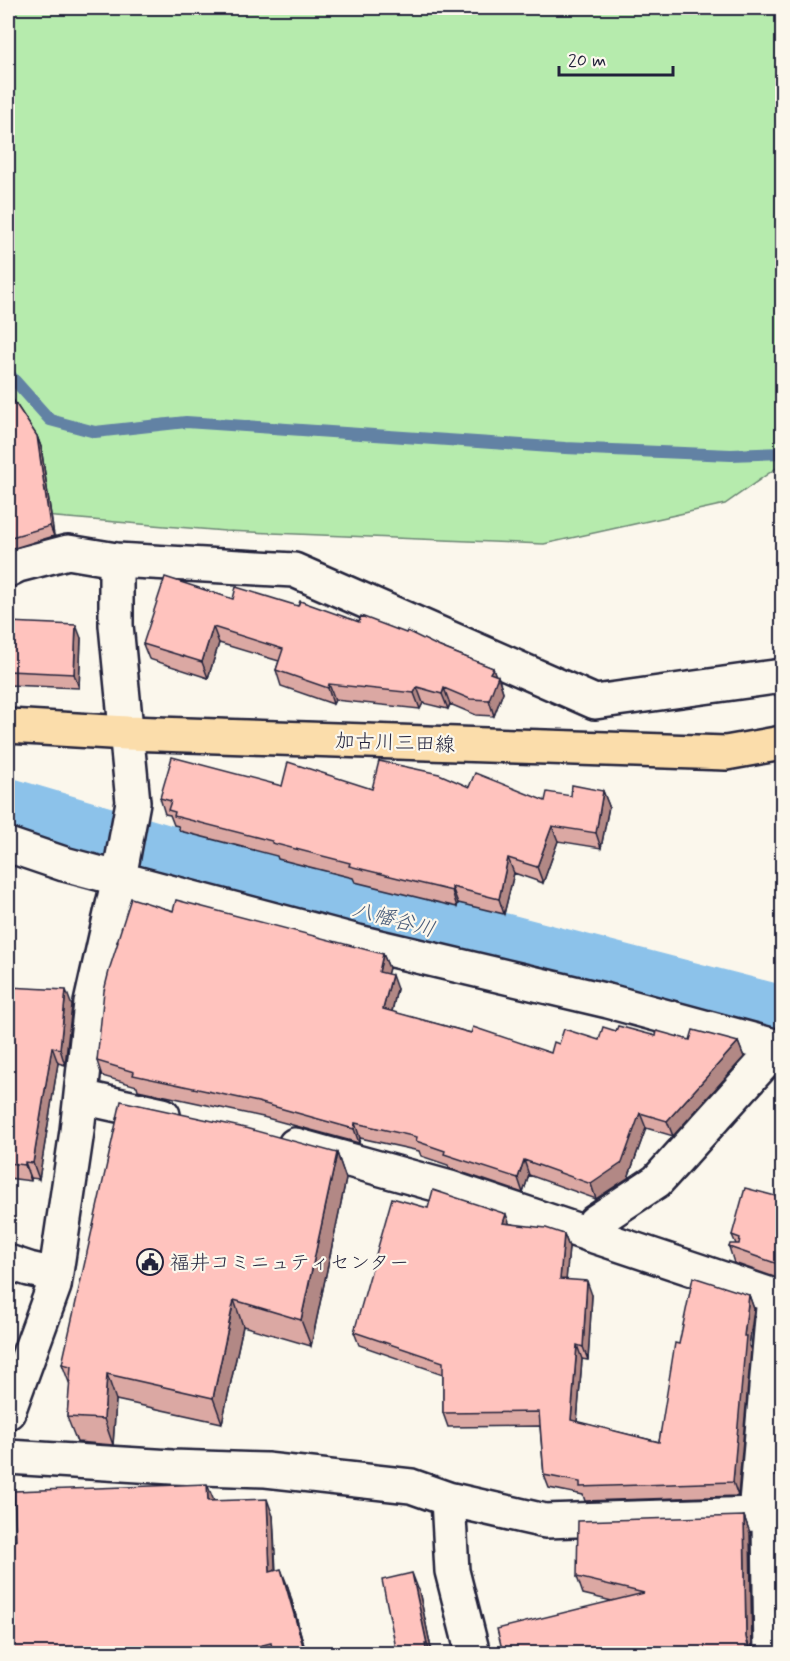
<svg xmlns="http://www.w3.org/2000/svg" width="790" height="1661" font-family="Mynerve,'Klee One',sans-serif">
<rect width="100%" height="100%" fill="#fbf7ec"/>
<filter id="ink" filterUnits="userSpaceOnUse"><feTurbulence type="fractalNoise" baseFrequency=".0167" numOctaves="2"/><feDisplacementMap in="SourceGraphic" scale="12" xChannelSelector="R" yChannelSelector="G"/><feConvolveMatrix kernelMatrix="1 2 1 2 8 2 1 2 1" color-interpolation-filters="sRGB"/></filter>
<g filter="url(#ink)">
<path fill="#b6ebad" stroke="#6c8674" stroke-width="1.5" d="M 8,8 L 782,8 L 782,464 L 725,504 L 544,544 L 225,531 L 8,513 Z"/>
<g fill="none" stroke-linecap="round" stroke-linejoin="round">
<path stroke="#6282a4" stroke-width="12" d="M 8,373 L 50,420 L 95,432 L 186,422 L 565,448 L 731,455 L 782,453"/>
<path stroke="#8cc2ea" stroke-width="68" d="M 8,812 L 190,866 L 782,1020"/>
<defs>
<path id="street" d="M 8,570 L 18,565 L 68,552 L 116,560 L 294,570 L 595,702 L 782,676
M 8,845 L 64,864 L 358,942 L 608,1001 L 782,1048
M 81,1097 L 163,1115
M 295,1145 L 450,1188 L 774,1296 L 755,1514
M 590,1235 L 595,1222 L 657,1181 L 769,1057 L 776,1046
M 8,1262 L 29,1269 L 55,1275
M 8,1412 L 54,1286 L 77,1131 L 91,1003 L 119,878 L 133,802 L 116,625 L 116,560
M 8,1457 L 172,1467 L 266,1470 L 411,1486 L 448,1499 L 452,1571 L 473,1654
M 448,1499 L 545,1521 L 755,1514 L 782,1492
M 762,1508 L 769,1525 L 771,1654"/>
<path id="primary" d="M 8,726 L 127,733 L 726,753 L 782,743"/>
</defs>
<use href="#street" stroke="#22223b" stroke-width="38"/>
<use href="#primary" stroke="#22223b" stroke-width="38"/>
<use href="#street" stroke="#fbf7ec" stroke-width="33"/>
<use href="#primary" stroke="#fbddab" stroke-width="33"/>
</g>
<path fill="#dba8a3" stroke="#22223b" stroke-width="1.5" d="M 8,392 L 37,436 L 41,447 L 54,536 L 8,550 Z
M 233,599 L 298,606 L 359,622 L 440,647 L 493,668 L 495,675 L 498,676 L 503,692 L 494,716 L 476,715 L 450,704 L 448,709 L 423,703 L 420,709 L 335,700 L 333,704 L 281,686 L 276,670 L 279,661 L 219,643 L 208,678 L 149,659 L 143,644 Z
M 8,622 L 81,638 L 79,688 L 8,685 Z
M 282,786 L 372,789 L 469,787 L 545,801 L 603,791 L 609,806 L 601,848 L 558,841 L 543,883 L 514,873 L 504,914 L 458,903 L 457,907 L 355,882 L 353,878 L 278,859 L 277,856 L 180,831 L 178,826 L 174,825 L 170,815 L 165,814 L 160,798 Z
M 173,911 L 383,954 L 389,968 L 387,974 L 397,989 L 392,1012 L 471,1033 L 551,1053 L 559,1044 L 599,1040 L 616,1031 L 690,1040 L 738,1042 L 744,1057 L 673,1136 L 646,1128 L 628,1178 L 596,1199 L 529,1175 L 523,1193 L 449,1168 L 448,1165 L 421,1156 L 419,1151 L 360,1138 L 359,1143 L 263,1117 L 138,1090 L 137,1086 L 102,1076 L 97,1061 L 118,944 L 117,942 Z
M 8,987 L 72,1006 L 65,1065 L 58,1063 L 39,1179 L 31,1178 L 31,1181 L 8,1178 Z
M 337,1153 L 346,1179 L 311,1346 L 243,1326 L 222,1423 L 116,1400 L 113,1445 L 77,1442 L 67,1417 L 70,1385 L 62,1364 Z
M 783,1198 L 783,1280 L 734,1263 L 729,1247 L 736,1244 L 732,1235 Z
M 428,1208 L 564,1234 L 569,1247 L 566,1279 L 592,1295 L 588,1360 L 582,1359 L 577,1422 L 659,1442 L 679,1344 L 749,1295 L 754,1309 L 749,1346 L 751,1350 L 738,1496 L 585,1501 L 583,1495 L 549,1488 L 544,1475 L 540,1426 L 448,1427 L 443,1413 L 443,1374 L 359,1345 L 354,1332 Z
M 783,1334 L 783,1404 L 778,1391 Z
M 213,1501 L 273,1516 L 276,1571 L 288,1587 L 306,1653 L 8,1653 L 16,1541 Z
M 744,1516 L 750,1533 L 752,1650 L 755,1653 L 503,1653 L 612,1601 L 583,1594 L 577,1577 Z
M 419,1591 L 432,1653 L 397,1653 Z"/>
<path fill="#b28885" stroke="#22223b" stroke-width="1.5" d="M 37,436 L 41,447 L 54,536 L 50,526 Z
M 76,625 L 81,638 L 79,688 L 74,674 Z
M 213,627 L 219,643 L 208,678 L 202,662 Z
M 493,668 L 497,679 L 498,676 L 503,692 L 494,716 L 489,700 L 490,673 Z
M 329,684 L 335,700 L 333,704 L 328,688 Z
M 417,687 L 423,703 L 420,709 L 414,693 Z
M 444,688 L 450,704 L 448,709 L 442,694 Z
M 603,791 L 609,806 L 601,848 L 596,833 Z
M 552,826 L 558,841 L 543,883 L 537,867 Z
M 508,858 L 514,873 L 504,914 L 499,899 Z
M 452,887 L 458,903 L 457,907 L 452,891 Z
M 383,954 L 389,968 L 384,986 L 379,972 Z
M 392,975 L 397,989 L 389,1024 L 383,1009 Z
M 66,990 L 72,1006 L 65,1065 L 60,1049 Z
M 738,1042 L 744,1057 L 673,1136 L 667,1121 Z
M 52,1047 L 58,1063 L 39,1179 L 33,1163 Z
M 640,1113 L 646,1128 L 628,1178 L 596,1199 L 591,1184 Z
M 355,1123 L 360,1138 L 359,1143 L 354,1129 Z
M 337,1153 L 346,1179 L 311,1346 L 301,1320 Z
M 524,1160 L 529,1175 L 523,1193 L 518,1178 Z
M 25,1162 L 31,1178 L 31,1181 L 25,1165 Z
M 506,1214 L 511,1228 L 503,1223 Z
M 564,1234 L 569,1247 L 565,1293 L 560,1279 Z
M 587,1281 L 592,1295 L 588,1360 L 583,1347 Z
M 749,1295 L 754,1309 L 749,1346 L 751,1350 L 738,1496 L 733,1482 L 744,1336 Z
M 234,1300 L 243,1326 L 222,1423 L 213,1398 Z
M 577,1345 L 582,1359 L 576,1434 L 571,1420 Z
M 107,1374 L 116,1400 L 113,1445 L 104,1419 Z
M 207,1484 L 214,1501 L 208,1501 Z
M 267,1499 L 273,1516 L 276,1590 L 270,1572 Z
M 744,1516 L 750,1533 L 752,1652 L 751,1652 L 746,1637 Z
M 281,1569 L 288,1587 L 306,1653 L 305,1653 Z
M 412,1573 L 419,1591 L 432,1653 L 430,1653 L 427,1644 Z"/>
<path fill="#ffc3be" stroke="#22223b" stroke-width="1.5" d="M 8,392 L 37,436 L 50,526 L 8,538 Z
M 165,577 L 233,599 L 236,587 L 298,606 L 300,601 L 359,622 L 361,616 L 406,633 L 407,631 L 440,647 L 493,668 L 490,673 L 498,676 L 489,700 L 470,699 L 444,688 L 442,694 L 417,687 L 414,693 L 329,684 L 328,688 L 276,670 L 283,649 L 213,627 L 202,662 L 143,644 Z
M 8,622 L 76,625 L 74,674 L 8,671 Z
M 172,757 L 282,786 L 288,762 L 372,789 L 379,761 L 439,774 L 469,787 L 475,773 L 545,801 L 547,792 L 571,796 L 572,785 L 603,791 L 596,833 L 552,826 L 537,867 L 508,858 L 499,899 L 452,887 L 452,891 L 349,866 L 350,863 L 272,843 L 272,841 L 174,816 L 175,812 L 168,810 L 171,801 L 160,798 Z
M 131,898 L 173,911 L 176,900 L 383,954 L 379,972 L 392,975 L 383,1009 L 471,1033 L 473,1027 L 551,1053 L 554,1042 L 559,1044 L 564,1029 L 599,1040 L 603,1027 L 616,1031 L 618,1026 L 656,1036 L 657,1031 L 690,1040 L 693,1030 L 738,1042 L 667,1121 L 640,1113 L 622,1163 L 591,1184 L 524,1160 L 518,1178 L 444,1154 L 445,1151 L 416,1141 L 417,1137 L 355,1123 L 354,1129 L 258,1102 L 133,1075 L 134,1072 L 97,1061 L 104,991 L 110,967 L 118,942 L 117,942 Z
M 8,987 L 66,990 L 60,1049 L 52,1047 L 33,1163 L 25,1162 L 25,1165 L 8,1163 Z
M 121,1101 L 245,1128 L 337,1153 L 301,1320 L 234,1300 L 213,1398 L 107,1374 L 104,1419 L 67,1417 L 71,1366 L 62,1364 Z
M 745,1188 L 783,1198 L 783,1269 L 775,1263 L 729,1247 L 730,1244 L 739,1244 L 740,1238 L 732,1235 Z
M 433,1190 L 506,1214 L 503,1223 L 546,1228 L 564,1234 L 560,1279 L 587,1281 L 583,1347 L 577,1345 L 571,1420 L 659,1442 L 675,1343 L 679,1344 L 693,1277 L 749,1295 L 744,1336 L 746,1336 L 733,1482 L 580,1487 L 580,1482 L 544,1475 L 539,1412 L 443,1413 L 443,1362 L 354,1332 L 392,1198 L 428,1208 Z
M 783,1334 L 783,1390 L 778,1391 Z
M 207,1484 L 208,1501 L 267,1499 L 270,1572 L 281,1569 L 305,1653 L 273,1653 L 271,1643 L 231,1653 L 8,1653 L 8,1541 L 16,1541 L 14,1491 Z
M 744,1516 L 746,1637 L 748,1646 L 754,1652 L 692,1652 L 692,1653 L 503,1653 L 497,1629 L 644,1593 L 577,1577 L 578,1521 Z
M 412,1573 L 427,1644 L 425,1644 L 427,1653 L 397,1653 L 382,1580 Z
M 783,1643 L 783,1653 L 776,1653 L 782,1646 Z"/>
</g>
<defs>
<symbol id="civic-ring" viewBox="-11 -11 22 22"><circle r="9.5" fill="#fbf7ec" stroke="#22223b" stroke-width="1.5"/><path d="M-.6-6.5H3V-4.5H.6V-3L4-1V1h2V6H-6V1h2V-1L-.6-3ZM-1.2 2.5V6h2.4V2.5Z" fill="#22223b"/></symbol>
</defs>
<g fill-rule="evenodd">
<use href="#civic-ring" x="135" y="1247" width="30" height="30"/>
</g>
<g text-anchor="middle" stroke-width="4.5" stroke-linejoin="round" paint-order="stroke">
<g font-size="20" fill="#22223b" stroke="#fbf7ec">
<text transform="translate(395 742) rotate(2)" y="7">加古川三田線</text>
</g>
<g font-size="20" fill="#22223b" stroke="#fbf7ec" text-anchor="start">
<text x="170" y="1269">福井コミニュティセンター</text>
</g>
<g font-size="21" font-style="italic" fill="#475a78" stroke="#fbf7ec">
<text transform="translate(394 919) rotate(15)" y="7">八幡谷川</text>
</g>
</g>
<rect width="790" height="1661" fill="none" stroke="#fbf7ec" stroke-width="30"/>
<rect x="15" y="15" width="760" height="1631" fill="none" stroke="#22223b" stroke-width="2" filter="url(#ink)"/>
<path d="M559 66v9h114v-9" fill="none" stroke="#22223b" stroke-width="3"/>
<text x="568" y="66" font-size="18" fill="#22223b" stroke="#fbf7ec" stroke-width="4.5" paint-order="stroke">20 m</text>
</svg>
